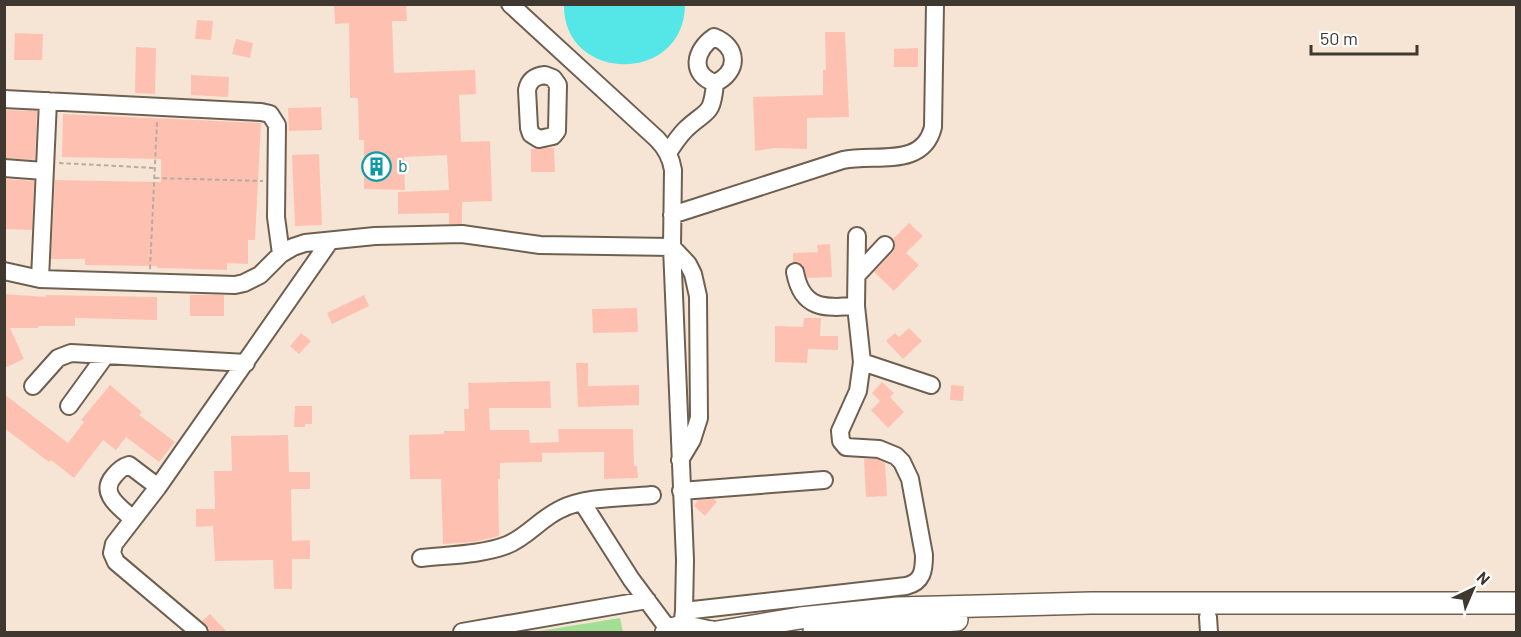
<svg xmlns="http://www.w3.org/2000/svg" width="1521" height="637" font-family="Barlow,sans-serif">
<rect width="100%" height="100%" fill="#f6e5d4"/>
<path fill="#a2df95" d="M 620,618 L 623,632 L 533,632 Z"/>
<path fill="#55e6e7" d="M 564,5 L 685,5 C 684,85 563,83 564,5 Z"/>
<path fill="#fec1b1" d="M 334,4 L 406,4 L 407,21 L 392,21 L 394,73 L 475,70 L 476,94 L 459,95 L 461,142 L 490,141 L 492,201 L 462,202 L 462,224 L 449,224 L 449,213 L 398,214 L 398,192 L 449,190 L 447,155 L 404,157 L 405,190 L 364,189 L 364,140 L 359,140 L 358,98 L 350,98 L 349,23 L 335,24 Z
M 197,20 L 213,21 L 211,40 L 195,39 Z
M 825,32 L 845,32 L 849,117 L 807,118 L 807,149 L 774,148 L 755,151 L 753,97 L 823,95 L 823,70 L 826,70 Z
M 15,33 L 43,34 L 42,60 L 14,60 Z
M 236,39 L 253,43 L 250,58 L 232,54 Z
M 136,47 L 156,48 L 155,94 L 135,93 Z
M 918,48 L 918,67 L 894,67 L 894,49 Z
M 191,75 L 229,77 L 228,97 L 191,95 Z
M 321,107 L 322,130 L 289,131 L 288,108 Z
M 4,110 L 37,111 L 35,160 L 4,158 Z
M 63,114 L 261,123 L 255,240 L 248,240 L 248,264 L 227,263 L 227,270 L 157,268 L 157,266 L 85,265 L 85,259 L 51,259 L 55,180 L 161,182 L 161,159 L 62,157 Z
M 546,148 L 554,148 L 555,172 L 531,172 L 531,149 Z
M 319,154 L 322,225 L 295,226 L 292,155 Z
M 4,179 L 34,181 L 32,230 L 4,229 Z
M 909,223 L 923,236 L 906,253 L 919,265 L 894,291 L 874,272 L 893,252 L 895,247 L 893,239 Z
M 830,244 L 832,277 L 807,278 L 803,265 L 793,262 L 793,253 L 818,252 L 817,245 Z
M 4,294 L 46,297 L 46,295 L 157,297 L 157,320 L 75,318 L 75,326 L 38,326 L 38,328 L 10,328 L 24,359 L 4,368 Z
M 190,295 L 224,295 L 224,316 L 190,316 Z
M 364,295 L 369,306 L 332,324 L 327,313 Z
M 637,308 L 638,332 L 593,333 L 592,309 Z
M 804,318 L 821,318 L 820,336 L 838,336 L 838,350 L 808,349 L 807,363 L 775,362 L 775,326 L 803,327 Z
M 909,328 L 922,341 L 903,359 L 886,341 L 895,333 L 899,337 Z
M 301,333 L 311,341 L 299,354 L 290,346 Z
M 576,363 L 588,363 L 588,386 L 639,385 L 639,405 L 578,407 Z
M 550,381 L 551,408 L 489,408 L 490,430 L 529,430 L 530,443 L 559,442 L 558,429 L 633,429 L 634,466 L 637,466 L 638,478 L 604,479 L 604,452 L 542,453 L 542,462 L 500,463 L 500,479 L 498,479 L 499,536 L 474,542 L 443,544 L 441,479 L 410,479 L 409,435 L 444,434 L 444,431 L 465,431 L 464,409 L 469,409 L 468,383 Z
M 882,382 L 894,393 L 890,397 L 904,412 L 888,428 L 871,410 L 880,401 L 872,393 Z
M 110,385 L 142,412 L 139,415 L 175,442 L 159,462 L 126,437 L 116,450 L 103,440 L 74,478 L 51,460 L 49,462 L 4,428 L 4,394 L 68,443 L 84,422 L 81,420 Z
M 951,385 L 964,386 L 963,401 L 950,400 Z
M 295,406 L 312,406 L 312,424 L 305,424 L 305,427 L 294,427 Z
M 288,435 L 289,472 L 310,472 L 310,489 L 291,489 L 292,541 L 310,540 L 310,559 L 292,559 L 292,589 L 274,589 L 273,560 L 215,561 L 213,526 L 196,527 L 196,509 L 215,509 L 214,471 L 232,471 L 231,436 Z
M 864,459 L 877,459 L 885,463 L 887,496 L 866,497 Z
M 714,499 L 717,502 L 705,516 L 694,506 L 698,500 Z
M 210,614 L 228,633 L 209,633 L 209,628 L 202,621 Z"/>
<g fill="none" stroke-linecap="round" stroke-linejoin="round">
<defs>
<path id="minor" d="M 510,4 L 657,139 C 666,148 671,157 673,170 L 672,247 L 685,560 L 684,611 L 682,627
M 714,37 C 739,47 739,72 715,83 C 689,74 695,50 714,37 Z
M 545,75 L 553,78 L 558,85 L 557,131 L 553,136 L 539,139 L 531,134 L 529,128 L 527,90 C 529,80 535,76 545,75 Z
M 4,99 L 261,112 L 270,114 L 277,125 L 276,217 L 281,254
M 668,153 C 673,145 679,136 686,129 C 707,109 712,117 715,83
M 4,168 L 44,171
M 672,215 L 843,160 C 875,153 923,169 933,127 L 935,4
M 4,271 L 40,279 L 235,285 L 244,283 L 260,275 L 281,254 L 293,247 L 305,243 L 375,236 L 462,234 L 540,245 L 672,247 L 688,264 L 693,274 L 698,296 L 699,418 L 692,440 L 680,460
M 795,272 C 802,310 825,308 856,306
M 857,275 L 885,245
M 40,279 L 48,101
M 862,362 L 931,385
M 33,386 L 58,358 L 71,353 L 246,363
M 69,406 L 106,355
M 681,491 L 824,480
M 582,502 L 631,579 L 669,630
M 133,519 C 121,508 98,494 114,476 C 118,471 122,467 129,465 L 158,487
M 421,558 C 448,555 481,555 507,545 C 527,537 541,518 561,509 C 587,496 623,498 652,495
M 684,611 L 906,586 C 923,582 924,570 924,555 L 910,479 L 902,462 L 896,456 L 879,449 L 846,447 L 841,441 L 840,431 L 858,391 L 862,362 L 856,306 L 857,236
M 1208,617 L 1209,632
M 199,632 L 116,562 L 112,553 L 114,544 L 158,487 L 330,241
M 462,632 L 647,600"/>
<path id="major" d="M 666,632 C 680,622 696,630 712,632
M 717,632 L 800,618 L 898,608 L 1091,603 L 1516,603
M 814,632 L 891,624 L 957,620"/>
</defs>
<use href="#minor" stroke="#6e6051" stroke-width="20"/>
<use href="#major" stroke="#6e6051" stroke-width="24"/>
<path stroke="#b9ab9e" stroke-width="2" stroke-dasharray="4.5 3" stroke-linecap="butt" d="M 59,163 L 155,168
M 155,178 L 263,181
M 150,269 L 157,122"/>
<use href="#minor" stroke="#fff" stroke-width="16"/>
<use href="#major" stroke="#fff" stroke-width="21"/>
</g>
<defs>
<symbol id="building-ring" viewBox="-11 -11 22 22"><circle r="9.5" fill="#fff" stroke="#0f9aa8" stroke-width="1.5"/><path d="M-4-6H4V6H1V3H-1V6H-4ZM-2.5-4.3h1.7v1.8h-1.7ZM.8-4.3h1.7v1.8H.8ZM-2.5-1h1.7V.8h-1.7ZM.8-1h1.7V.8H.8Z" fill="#0f9aa8"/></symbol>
</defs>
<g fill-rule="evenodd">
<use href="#building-ring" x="360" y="150" width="33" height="33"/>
</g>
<g text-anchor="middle" stroke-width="4.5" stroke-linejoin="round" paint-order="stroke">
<g font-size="18" fill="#0d838f" stroke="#fff" text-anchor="start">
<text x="398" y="172">b</text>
</g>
</g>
<rect width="1521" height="637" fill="none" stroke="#3f3831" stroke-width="12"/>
<g transform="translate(1473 589) rotate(44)" stroke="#ffffff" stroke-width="4.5" paint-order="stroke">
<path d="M0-4.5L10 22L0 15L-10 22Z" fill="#3f3831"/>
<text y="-9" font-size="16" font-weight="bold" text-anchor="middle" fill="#3f3831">N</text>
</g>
<path d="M1311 45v9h106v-9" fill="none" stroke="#3f3831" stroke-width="3"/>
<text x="1320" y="45" font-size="18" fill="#3f3831" stroke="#ffffff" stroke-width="4.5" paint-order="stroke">50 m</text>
</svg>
